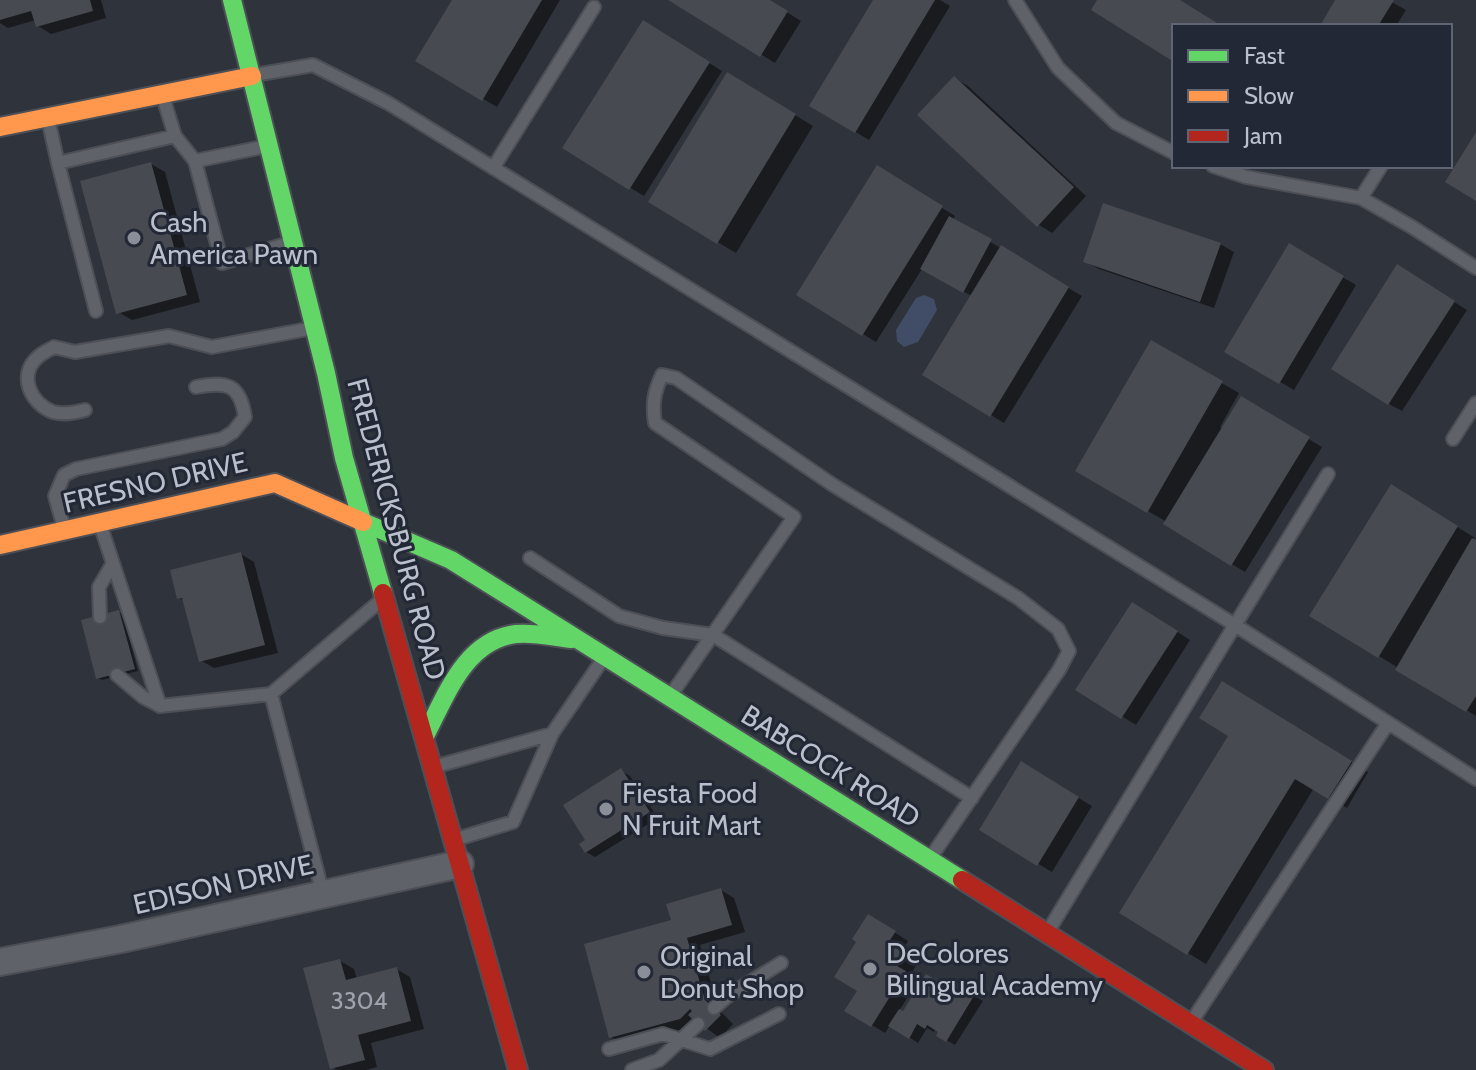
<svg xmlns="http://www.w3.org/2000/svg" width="1476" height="1070" font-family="Cabin,sans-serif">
<rect width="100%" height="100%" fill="#2f333b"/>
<path fill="#414c66" d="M 924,295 L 934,299 L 937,310 L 918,342 L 904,347 L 897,341 L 896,330 L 916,298 Z"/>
<path fill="#0007" d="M 0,0 L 101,0 L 106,18 L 51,34 L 38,26 L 36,20 L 8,28 L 0,23 Z
M 454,0 L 560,0 L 497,107 L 418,61 Z
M 672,0 L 767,0 L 801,21 L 775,63 Z
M 876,0 L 940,0 L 950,6 L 869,140 L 812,106 Z
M 1338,0 L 1388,0 L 1406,10 L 1396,26 L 1323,26 Z
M 657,30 L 722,71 L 644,196 L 565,148 Z
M 728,74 L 813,126 L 736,253 L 650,202 Z
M 954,78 L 968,86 L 1086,196 L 1052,233 L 1039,225 Z
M 151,164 L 165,172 L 200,302 L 132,320 L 118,312 Z
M 891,176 L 955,216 L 953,220 L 1082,296 L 1004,423 L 924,374 L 972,296 L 922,269 L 876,342 L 799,295 Z
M 1220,244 L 1234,252 L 1214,308 L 1099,269 L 1085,261 Z
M 1289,246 L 1356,285 L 1294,390 L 1227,351 Z
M 1411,275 L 1467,310 L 1402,411 L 1389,404 Z
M 1152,343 L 1239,393 L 1220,427 L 1223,429 L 1242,399 L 1322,447 L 1245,572 L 1165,524 L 1167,522 L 1078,471 Z
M 1409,497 L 1475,538 L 1473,541 L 1476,543 L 1476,716 L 1379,656 Z
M 241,554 L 254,562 L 278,653 L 214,668 L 200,660 L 186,602 L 179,598 Z
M 119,612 L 123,615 L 138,671 L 102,680 L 98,678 Z
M 1146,612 L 1190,640 L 1136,725 L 1078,689 Z
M 1240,694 L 1368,772 L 1347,808 L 1314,788 L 1206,964 L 1122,913 L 1231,735 Z
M 1022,764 L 1092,806 L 1052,872 L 982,830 Z
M 621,771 L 630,776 L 658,818 L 595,857 L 586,852 L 587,840 Z
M 721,890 L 734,898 L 745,932 L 700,945 L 719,1010 L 733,1024 L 720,1038 L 698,1022 L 695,1026 L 625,1045 L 611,1037 L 673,922 Z
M 869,916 L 908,941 L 903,949 L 919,960 L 910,976 L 918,981 L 899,1011 L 904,1013 L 953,993 L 958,986 L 983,1001 L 955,1045 L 938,1035 L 940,1031 L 936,1028 L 934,1032 L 927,1028 L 918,1043 L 890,1025 L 885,1033 L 847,1010 L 860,990 L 859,941 Z
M 340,961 L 354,969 L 357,979 L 396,969 L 410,977 L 424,1029 L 371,1043 L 377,1067 L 366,1070 L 337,1070 L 332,1067 Z"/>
<path fill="#474a51" d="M 0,0 L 90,0 L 93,11 L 36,27 L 31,11 L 0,20 Z
M 452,0 L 542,0 L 482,101 L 415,61 Z
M 668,0 L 770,0 L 788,11 L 760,57 Z
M 873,0 L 935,0 L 855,133 L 809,106 Z
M 1097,0 L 1180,0 L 1222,26 L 1174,26 L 1174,62 L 1091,10 Z
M 1335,0 L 1394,0 L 1378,26 L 1320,26 Z
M 643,20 L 710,62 L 629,190 L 562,148 Z
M 727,72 L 796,114 L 717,244 L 648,202 Z
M 954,76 L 1074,187 L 1037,227 L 917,115 Z
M 1476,132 L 1476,201 L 1445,182 Z
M 151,162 L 187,295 L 116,314 L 80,181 Z
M 877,165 L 943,206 L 862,336 L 796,295 Z
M 1103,203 L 1221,243 L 1200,302 L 1083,262 Z
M 949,216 L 992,239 L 963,293 L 920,269 Z
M 1289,243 L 1344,276 L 1279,384 L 1224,352 Z
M 1001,245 L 1069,287 L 990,417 L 922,375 Z
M 1397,264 L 1455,301 L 1388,405 L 1331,369 Z
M 1151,340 L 1223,381 L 1147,513 L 1075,471 Z
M 1241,396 L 1310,437 L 1231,566 L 1163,524 Z
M 1391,484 L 1458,526 L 1378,658 L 1309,616 Z
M 1472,538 L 1476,540 L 1476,696 L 1466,712 L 1395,670 Z
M 241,552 L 265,645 L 199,662 L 182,598 L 177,599 L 170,570 Z
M 1132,602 L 1178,631 L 1121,719 L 1075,690 Z
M 119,610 L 135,669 L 96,679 L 81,620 Z
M 1222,681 L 1352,761 L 1328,799 L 1295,779 L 1187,955 L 1119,913 L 1228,736 L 1199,718 Z
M 1021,761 L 1079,797 L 1037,866 L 979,830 Z
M 621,768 L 650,812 L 585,853 L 579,844 L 585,840 L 563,805 Z
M 721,888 L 732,925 L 687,938 L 705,1000 L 721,1015 L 705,1031 L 688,1015 L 692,1011 L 690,1009 L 680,1019 L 609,1038 L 584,944 L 671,920 L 666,904 Z
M 868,914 L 896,931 L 890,940 L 907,950 L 897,966 L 906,971 L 871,1027 L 844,1011 L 857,991 L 834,977 L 856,942 L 852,939 Z
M 340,959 L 346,980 L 397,967 L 411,1021 L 358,1035 L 365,1060 L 330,1069 L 303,968 Z
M 926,974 L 953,990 L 957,983 L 975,994 L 946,1042 L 936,1036 L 938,1032 L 927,1025 L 925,1029 L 917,1024 L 909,1039 L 888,1026 L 899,1009 L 903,1011 Z"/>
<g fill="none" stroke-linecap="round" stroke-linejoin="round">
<defs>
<path id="lane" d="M 1015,0 L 1058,68 L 1116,123 L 1174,153
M 254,75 L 313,65 L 388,103 L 1235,625 L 1328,474
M 163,97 L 175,136 L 195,161
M 48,119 L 58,163 L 175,136
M 263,147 L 195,161 L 222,263 L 286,244
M 58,163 L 96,311
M 1213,166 L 1246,177 L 1361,198 L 1412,227 L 1476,268
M 493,168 L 594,7
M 1361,198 L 1381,166
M 85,410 C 74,413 64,415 53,412 C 31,404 17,375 38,357 C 42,353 49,350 54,347 L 75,352 L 169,336 L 212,347 L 308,329
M 1453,439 L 1476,403
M 101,527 L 160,706
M 64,528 L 55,496 L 64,475 L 76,469 L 222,439 L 233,432 L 245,417 C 240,384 227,381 196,387
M 530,558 L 619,616 L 663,628 L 713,635 L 972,798
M 100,617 L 99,587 L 113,563
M 117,675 L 143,697 L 160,706 L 271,694 L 380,601
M 673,692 L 794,517 L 655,423 C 652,404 654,392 662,375 L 676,378 L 833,485 L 1018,598 L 1058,629 L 1069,651 L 1059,670 L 933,854
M 271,694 L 323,894
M 437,766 L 552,734 L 603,659
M 460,838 L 513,822 L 552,734
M 1050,928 L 1235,625 L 1476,779
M 714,1008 L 729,995 L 781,963
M 1194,1018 L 1388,723
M 609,1049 L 663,1034 L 710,1049 L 779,1014
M 632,1070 L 659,1060 L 698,1024"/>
<path id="street" d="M 0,962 L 121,939 L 460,864"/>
<path id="fast" d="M 232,0 L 326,373 L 344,458 L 383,593
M 363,522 L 451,560 L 962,880
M 425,736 C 446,696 465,640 516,634 C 534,632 554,637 572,639"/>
<path id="slow" d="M 0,127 L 252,76
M 0,545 L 275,483 L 363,522"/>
<path id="jam" d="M 383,593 L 518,1070
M 962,880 L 1264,1070"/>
</defs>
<use href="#lane" stroke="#4c4f56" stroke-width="16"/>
<use href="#street" stroke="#4c4f56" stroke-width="30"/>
<use href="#fast" stroke="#4c4f56" stroke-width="22"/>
<use href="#slow" stroke="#4c4f56" stroke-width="22"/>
<use href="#jam" stroke="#4c4f56" stroke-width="22"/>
<use href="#lane" stroke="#5f6269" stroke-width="12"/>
<use href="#street" stroke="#5f6269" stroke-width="26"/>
<use href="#fast" stroke="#63d668" stroke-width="18"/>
<use href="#slow" stroke="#ff974d" stroke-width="18"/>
<use href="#jam" stroke="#b3261e" stroke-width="18"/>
</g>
<g fill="#898e99" stroke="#222836" stroke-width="3">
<circle cx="134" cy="238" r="8"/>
<circle cx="606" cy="809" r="8"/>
<circle cx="870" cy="969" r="8"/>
<circle cx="644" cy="972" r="8"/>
</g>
<g text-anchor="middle" stroke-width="6" stroke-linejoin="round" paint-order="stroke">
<g font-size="24" fill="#9da2ac">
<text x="359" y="1009">3304</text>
</g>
<g font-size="28" fill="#babfcb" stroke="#222836" text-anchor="start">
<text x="150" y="232">Cash<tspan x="150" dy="32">America Pawn</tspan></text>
<text x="622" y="803">Fiesta Food<tspan x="622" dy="32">N Fruit Mart</tspan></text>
<text x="886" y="963">DeColores<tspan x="886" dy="32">Bilingual Academy</tspan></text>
<text x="660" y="966">Original<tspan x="660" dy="32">Donut Shop</tspan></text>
</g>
<g font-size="28" fill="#babfcb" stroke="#222836">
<text transform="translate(155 482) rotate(-13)" y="10">FRESNO DRIVE</text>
<text transform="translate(397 529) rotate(75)" y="10">FREDERICKSBURG ROAD</text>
<text transform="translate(831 766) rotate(32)" y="10">BABCOCK ROAD</text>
<text transform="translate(223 884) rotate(-13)" y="10">EDISON DRIVE</text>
</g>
</g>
<rect x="1172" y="24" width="280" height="144" fill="#222836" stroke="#5f6472" stroke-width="2"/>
<rect x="1188" y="50" width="40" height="12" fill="#63d668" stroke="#5f6472" stroke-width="2"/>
<text x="1244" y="64" font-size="24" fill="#babfcb">Fast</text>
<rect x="1188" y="90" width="40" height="12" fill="#ff974d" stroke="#5f6472" stroke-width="2"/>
<text x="1244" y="104" font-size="24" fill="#babfcb">Slow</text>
<rect x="1188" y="130" width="40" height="12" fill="#b3261e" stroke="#5f6472" stroke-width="2"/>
<text x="1244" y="144" font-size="24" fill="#babfcb">Jam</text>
</svg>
